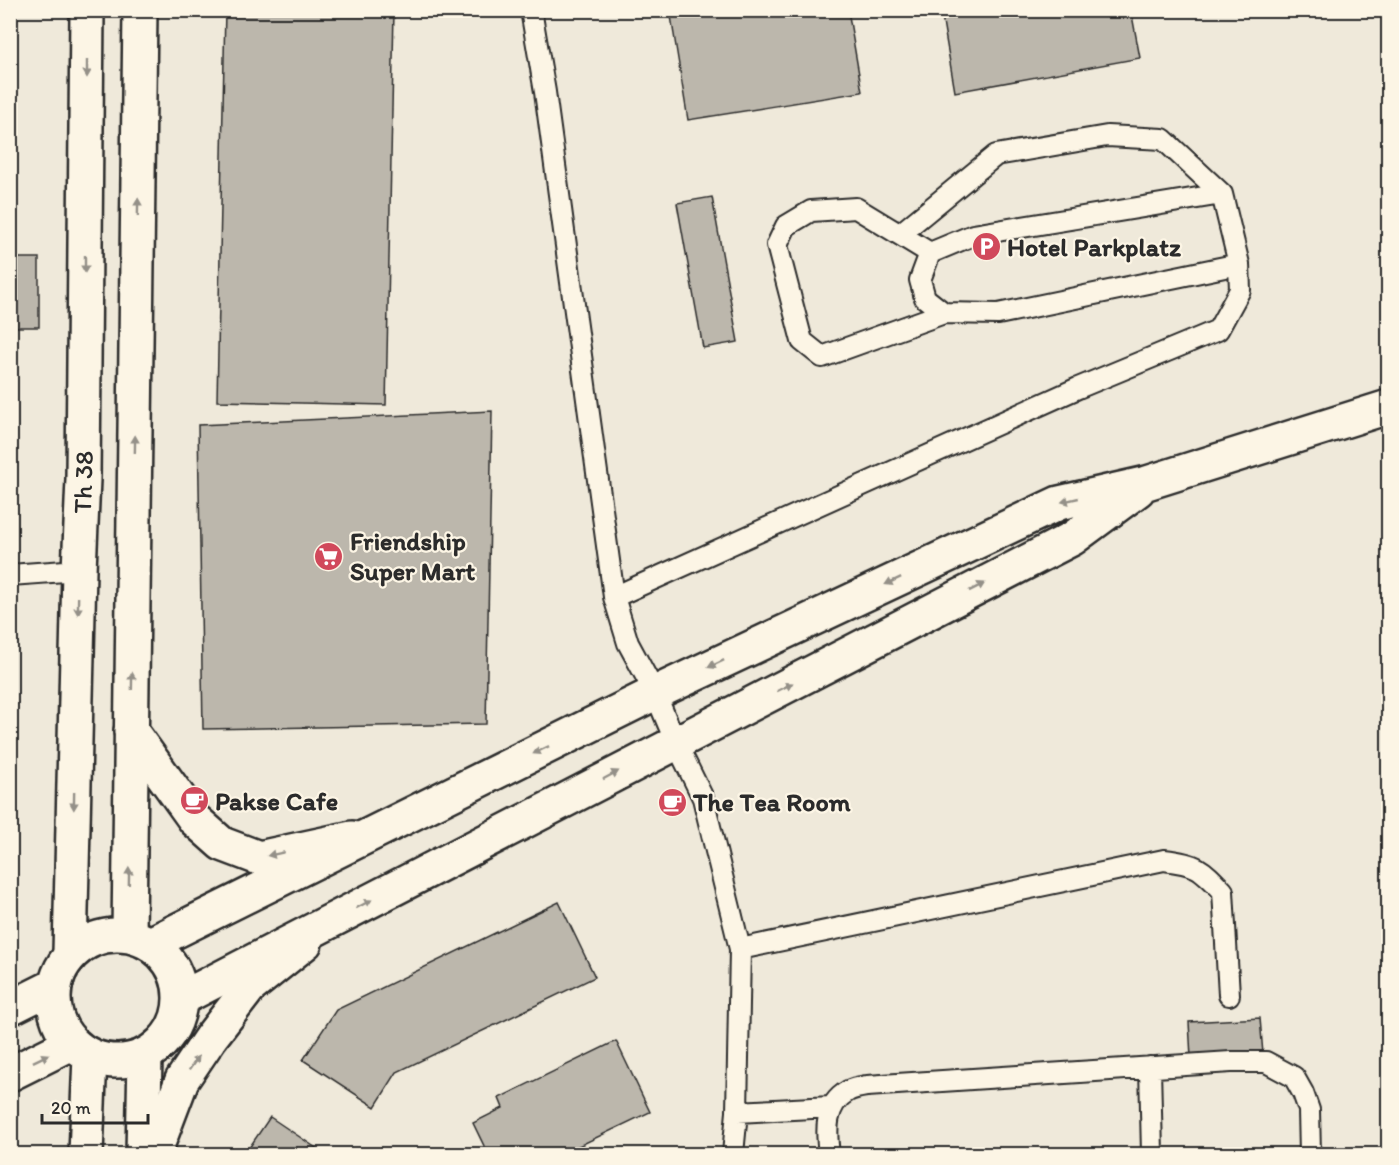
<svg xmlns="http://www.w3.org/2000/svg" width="1399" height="1165" font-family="Itim,sans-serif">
<rect width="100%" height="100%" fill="#efe9da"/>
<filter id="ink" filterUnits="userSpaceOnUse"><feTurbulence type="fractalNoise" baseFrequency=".0167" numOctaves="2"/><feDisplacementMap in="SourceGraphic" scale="12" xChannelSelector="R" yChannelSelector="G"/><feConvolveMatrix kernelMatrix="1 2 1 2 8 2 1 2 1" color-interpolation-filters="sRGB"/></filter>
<g filter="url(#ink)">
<path fill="#bcb7ac" stroke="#2b2b2b" stroke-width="1.5" d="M 225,10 L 394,10 L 386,405 L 217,401 Z
M 670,10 L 848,10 L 862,92 L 688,120 Z
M 941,10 L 1131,10 L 1140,58 L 955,92 Z
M 712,197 L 738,342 L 703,348 L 677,203 Z
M 10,258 L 39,258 L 39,327 L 10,327 Z
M 492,411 L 486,724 L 203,729 L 198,425 Z
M 559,902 L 595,977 L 397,1072 L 375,1107 L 303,1060 L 336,1010 Z
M 1260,1018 L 1263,1054 L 1191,1057 L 1189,1022 Z
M 616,1041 L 650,1112 L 562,1154 L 488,1154 L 473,1123 L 503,1108 L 499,1098 Z
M 270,1117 L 325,1154 L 245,1154 Z"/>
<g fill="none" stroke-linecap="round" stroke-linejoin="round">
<defs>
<path id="lane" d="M 531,10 L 545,92 L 614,597
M 900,234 L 996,155 L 1107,136 L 1163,139 L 1222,194
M 930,253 L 856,208 L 811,211 L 786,226 L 777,245 L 802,341 L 822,357 L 944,313
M 10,575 L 79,570
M 740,949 L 1164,860 C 1197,864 1200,867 1223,891 L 1229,995
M 1150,1067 L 1152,1154
M 737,1112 L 831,1107
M 733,1154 L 737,1112 L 740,949 L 703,798 L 676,743 L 655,693 L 628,643 L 614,597 L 1078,388 L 1218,330 L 1240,290 L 1239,264 L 1222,194 L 973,235 L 930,253 L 920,280 L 925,298 L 944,313 L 998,314 L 1239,264
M 829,1154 C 826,1131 824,1105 848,1091 C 854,1088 861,1087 867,1086 L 1231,1062 L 1266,1062 L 1294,1077 L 1303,1093 L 1309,1110 L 1310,1154"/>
<path id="secondary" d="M 129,935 L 140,10
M 70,953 L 79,570 L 83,479 L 87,10
M 86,1154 L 90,1056
M 143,1154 L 145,1056"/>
<path id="primary" d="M 131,731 L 195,820 L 222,844 L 259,858 L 352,838
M 154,1154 L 182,1080 L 211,1037 L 249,988 L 305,943"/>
<path id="highway" d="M54 998a63 63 0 1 1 126 0a63 63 0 1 1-126 0Z
M 152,943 L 655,693 L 1059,503 L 1147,483 L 1388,407
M 182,998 L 1073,538 L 1138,490
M 10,1008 L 54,986
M 10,1074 L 72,1043"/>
</defs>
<use href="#lane" stroke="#2b2b2b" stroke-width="24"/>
<use href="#secondary" stroke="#2b2b2b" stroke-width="38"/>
<use href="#primary" stroke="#2b2b2b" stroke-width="38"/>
<use href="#highway" stroke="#2b2b2b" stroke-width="38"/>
<use href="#lane" stroke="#fcf5e5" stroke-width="20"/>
<use href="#secondary" stroke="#fcf5e5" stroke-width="33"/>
<use href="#primary" stroke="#fcf5e5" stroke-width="33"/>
<use href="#highway" stroke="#fcf5e5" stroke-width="33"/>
</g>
<defs><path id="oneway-solid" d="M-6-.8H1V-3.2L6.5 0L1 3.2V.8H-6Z" transform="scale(1.5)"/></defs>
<g fill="#949088">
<use href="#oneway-solid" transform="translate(87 69) rotate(90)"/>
<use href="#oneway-solid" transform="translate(138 207) rotate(-89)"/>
<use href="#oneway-solid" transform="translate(85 264) rotate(90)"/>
<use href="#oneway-solid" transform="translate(135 444) rotate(-89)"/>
<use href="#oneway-solid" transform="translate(1070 500) rotate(167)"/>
<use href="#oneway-solid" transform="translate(893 581) rotate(155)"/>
<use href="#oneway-solid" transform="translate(977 587) rotate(-27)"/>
<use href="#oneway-solid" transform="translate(78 606) rotate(91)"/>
<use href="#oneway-solid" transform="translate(716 664) rotate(155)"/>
<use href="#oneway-solid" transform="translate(132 681) rotate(-89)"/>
<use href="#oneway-solid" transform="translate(785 687) rotate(-27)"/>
<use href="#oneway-solid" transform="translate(541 750) rotate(154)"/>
<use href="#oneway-solid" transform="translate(611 775) rotate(-28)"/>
<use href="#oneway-solid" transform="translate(74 801) rotate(91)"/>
<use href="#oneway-solid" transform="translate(276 854) rotate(168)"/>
<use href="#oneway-solid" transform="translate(129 876) rotate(-89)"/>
<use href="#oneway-solid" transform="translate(364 904) rotate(-28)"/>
<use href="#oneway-solid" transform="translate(41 1058) rotate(-26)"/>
<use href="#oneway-solid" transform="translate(194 1063) rotate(-55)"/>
</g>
</g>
<defs>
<symbol id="parking-disc" viewBox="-11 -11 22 22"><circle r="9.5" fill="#d1495b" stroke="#fcf5e5"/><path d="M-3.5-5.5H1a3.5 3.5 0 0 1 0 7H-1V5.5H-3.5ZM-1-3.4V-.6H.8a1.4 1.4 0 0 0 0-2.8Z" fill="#fff"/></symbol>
<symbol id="supermarket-disc" viewBox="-11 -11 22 22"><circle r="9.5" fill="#d1495b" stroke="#fcf5e5"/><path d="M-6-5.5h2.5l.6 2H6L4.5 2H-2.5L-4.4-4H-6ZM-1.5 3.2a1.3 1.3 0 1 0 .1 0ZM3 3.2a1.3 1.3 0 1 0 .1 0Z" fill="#fff"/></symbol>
<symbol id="cafe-disc" viewBox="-11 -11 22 22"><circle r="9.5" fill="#d1495b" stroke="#fcf5e5"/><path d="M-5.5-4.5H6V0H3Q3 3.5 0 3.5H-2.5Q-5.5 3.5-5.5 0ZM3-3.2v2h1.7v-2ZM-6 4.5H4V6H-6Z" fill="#fff"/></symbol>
</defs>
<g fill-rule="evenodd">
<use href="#parking-disc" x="970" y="230" width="33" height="33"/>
<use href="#supermarket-disc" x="312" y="540" width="33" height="33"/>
<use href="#cafe-disc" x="178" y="784" width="33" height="33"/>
<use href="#cafe-disc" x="656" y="786" width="33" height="33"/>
</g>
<g text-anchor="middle" stroke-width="4.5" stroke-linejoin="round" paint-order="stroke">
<g font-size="26" font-weight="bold" fill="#2b2b2b" stroke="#fcf5e5" text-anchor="start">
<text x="1007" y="256">Hotel Parkplatz</text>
<text x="350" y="550">Friendship<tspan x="350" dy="30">Super Mart</tspan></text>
<text x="215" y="810">Pakse Cafe</text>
<text x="693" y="811">The Tea Room</text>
</g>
<g font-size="26" fill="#2b2b2b" stroke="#fcf5e5">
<text transform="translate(83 482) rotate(-88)" y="9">Th 38</text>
</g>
</g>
<rect width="1399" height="1165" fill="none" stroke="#fcf5e5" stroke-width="36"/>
<rect x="18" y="18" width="1363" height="1129" fill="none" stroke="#2b2b2b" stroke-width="2" filter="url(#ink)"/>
<path d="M42 1114v9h106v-9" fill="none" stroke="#2b2b2b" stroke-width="3"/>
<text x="51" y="1114" font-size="18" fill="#2b2b2b" stroke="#fcf5e5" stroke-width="4.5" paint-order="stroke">20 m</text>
</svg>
